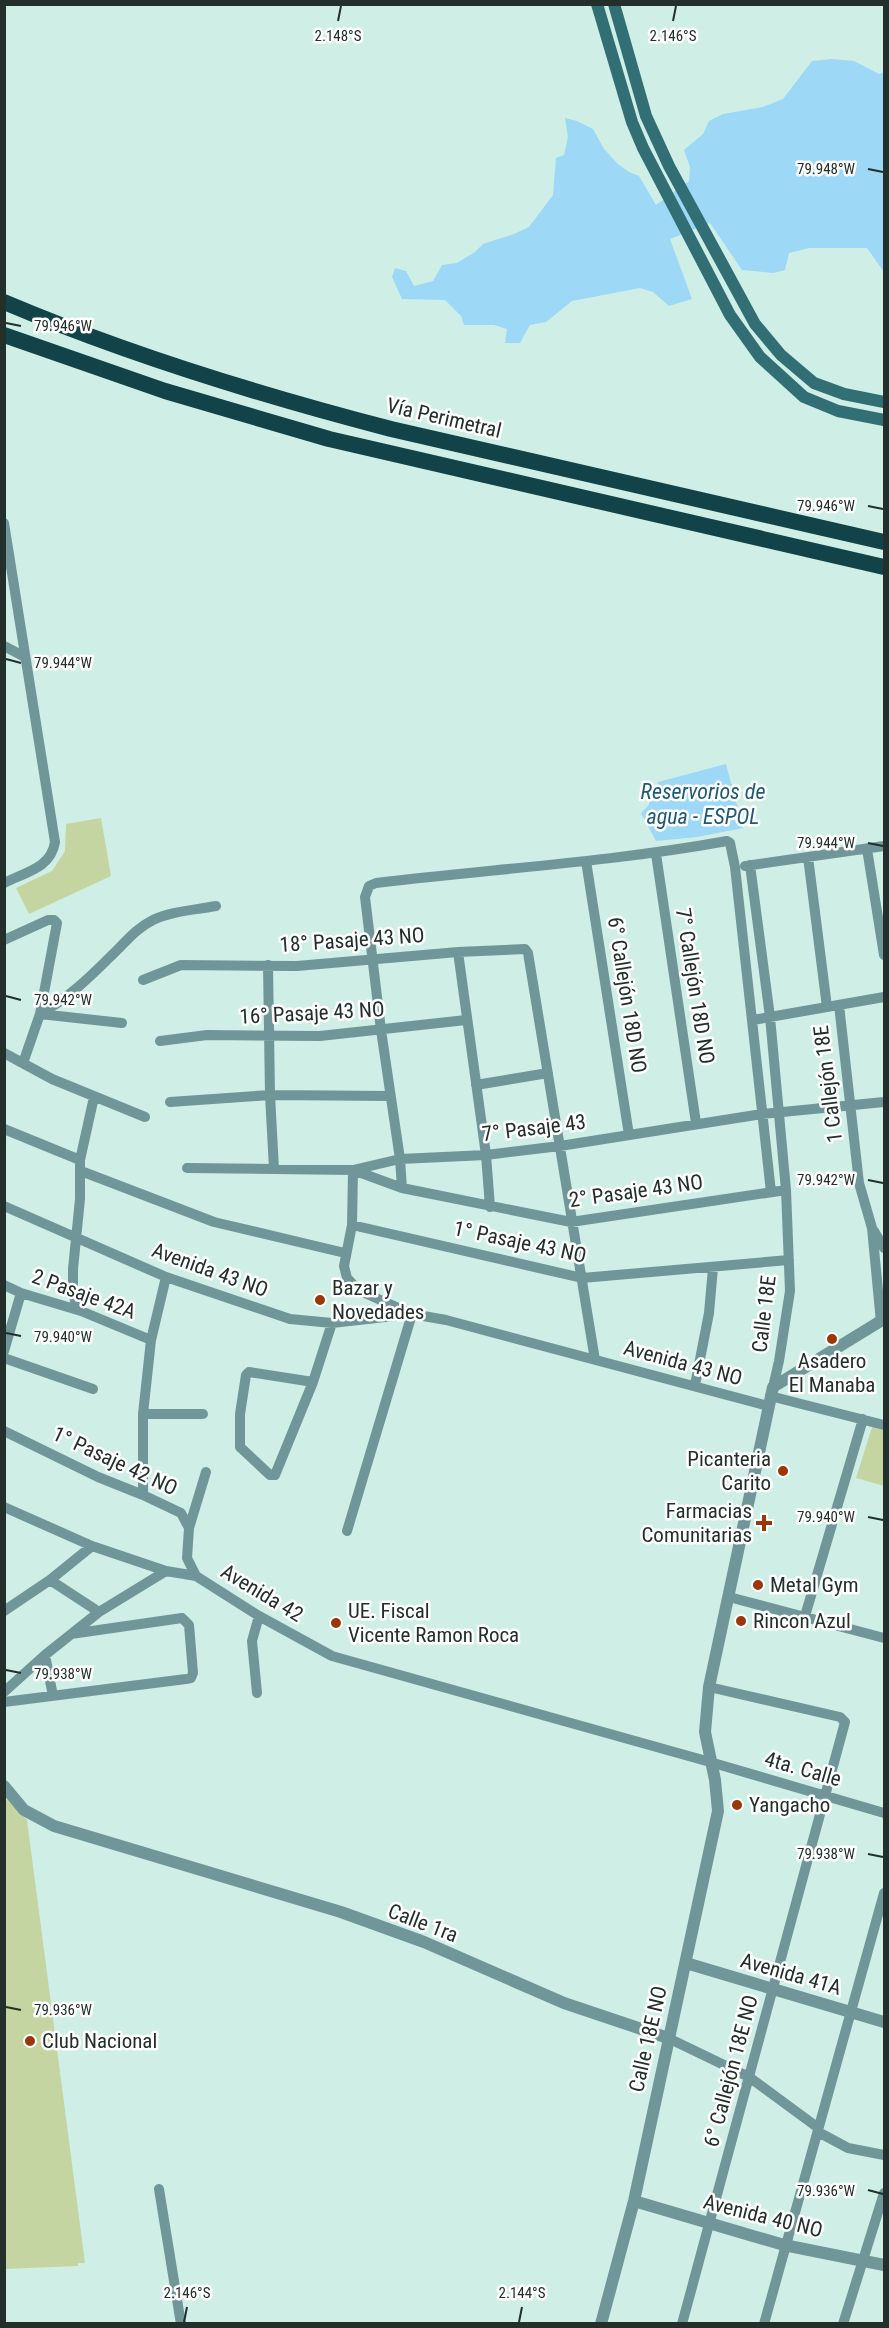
<svg xmlns="http://www.w3.org/2000/svg" width="889" height="2328" font-family="'Roboto Condensed',sans-serif">
<rect width="100%" height="100%" fill="#cfefe6"/>
<path fill="#c5d5a1" d="M 101,818 L 111,876 L 29,914 L 16,888 L 52,871 L 65,851 L 66,824 Z
M 873,1424 L 884,1427 L 884,1486 L 856,1478 Z
M 5,1798 L 27,1820 L 85,2263 L 78,2263 L 78,2266 L 5,2269 Z"/>
<path fill="#9dd8f7" d="M 832,59 L 854,61 L 879,74 L 884,72 L 884,272 L 867,248 L 809,248 L 789,253 L 785,270 L 774,273 L 742,270 L 710,223 L 670,239 L 692,299 L 669,306 L 653,292 L 640,288 L 572,301 L 546,322 L 530,325 L 520,343 L 505,343 L 507,329 L 494,325 L 464,325 L 461,316 L 445,300 L 402,299 L 392,277 L 395,268 L 406,271 L 414,286 L 433,281 L 442,265 L 457,263 L 475,252 L 483,244 L 514,234 L 529,227 L 553,195 L 556,158 L 564,155 L 568,137 L 565,118 L 577,121 L 593,129 L 604,149 L 618,164 L 629,172 L 639,176 L 656,205 L 689,181 L 690,167 L 684,150 L 703,134 L 709,121 L 723,114 L 763,107 L 783,99 L 812,61 Z
M 726,764 L 743,828 L 697,837 L 656,841 L 641,813 L 648,806 L 658,782 Z"/>
<g fill="none" stroke-linecap="round" stroke-linejoin="round">
<path stroke="#71969a" stroke-width="10" d="M 4,523 L 55,842 C 51,868 26,872 4,883
M 4,646 L 25,657
M 867,849 L 884,955
M 656,854 L 696,1123
M 808,857 L 827,1007
M 586,861 L 629,1135
M 750,865 L 770,1017 L 786,1190 L 790,1291 L 779,1361 L 773,1387
M 745,866 L 884,846
M 4,940 L 48,920 L 54,920 L 57,923 L 40,1014 L 23,1063
M 458,952 L 486,1155 L 490,1207
M 268,965 L 270,1095 L 274,1169
M 143,980 L 181,965 L 297,966 L 458,952 L 525,949 L 528,953 L 595,1360
M 839,1005 L 859,1183 L 872,1228 L 881,1322
M 753,1020 L 884,997
M 122,1023 L 40,1014 C 67,999 89,978 111,956 C 125,943 135,929 153,920 C 172,911 195,910 216,906
M 160,1041 L 207,1035 L 320,1036 L 466,1020
M 4,1053 L 52,1079 L 145,1117
M 476,1085 L 548,1073
M 170,1102 L 270,1095 L 390,1096
M 4,1129 L 80,1160
M 187,1168 L 353,1170 L 400,1159 L 486,1155 L 560,1146 L 762,1114 L 884,1102
M 81,1171 L 214,1222 L 345,1253
M 402,1188 L 400,1159 L 381,1030 L 365,897 L 369,886 L 376,883 C 493,869 611,862 727,841 L 730,843 L 735,867 L 771,1192
M 4,1206 L 166,1277 L 290,1319 L 332,1323 L 412,1314 L 347,1531
M 352,1225 L 582,1278 L 789,1260
M 874,1231 L 884,1248
M 4,1285 L 21,1293 L 81,1311 L 151,1340
M 81,1311 L 75,1301 L 73,1290 L 73,1269 L 80,1199 L 80,1160 L 94,1097
M 4,1351 L 21,1293
M 4,1358 L 93,1389
M 313,1382 L 249,1372 L 246,1375 L 240,1414 L 240,1447 L 270,1475 L 275,1475 L 313,1382 L 332,1323
M 695,1385 L 709,1313 L 713,1268
M 770,1396 L 884,1425
M 768,1406 L 446,1320 L 412,1314 L 358,1290 L 347,1278 L 344,1266 L 352,1225 L 353,1170 L 402,1188 L 571,1222 L 786,1190
M 143,1414 L 203,1414
M 4,1431 L 98,1477 L 143,1495 L 181,1513 L 189,1528 L 187,1558 L 196,1576
M 143,1495 L 143,1414 L 151,1340 L 166,1277
M 4,1507 L 92,1546 L 166,1571 L 196,1576 L 259,1616 L 332,1656 L 710,1762 L 884,1813
M 189,1528 L 206,1472
M 50,1580 L 99,1612
M 729,1597 L 884,1638
M 4,1611 L 50,1580 L 92,1546
M 805,1616 L 863,1419
M 45,1655 L 53,1696
M 4,1692 L 45,1655 L 99,1612 L 166,1571
M 257,1693 L 252,1641 L 259,1616
M 4,1702 L 186,1679 L 191,1678 L 193,1673 L 189,1625 L 182,1618 L 71,1634
M 668,2038 L 749,2077 L 817,2127
M 820,2133 L 848,2148 L 884,2155
M 159,2189 L 181,2324
M 682,2324 L 845,1722 L 840,1717 L 709,1687
M 764,2324 L 884,1893
M 843,2324 L 884,2193"/>
<path stroke="#71969a" stroke-width="12" d="M 4,1786 L 24,1810 L 54,1826 L 341,1912 L 424,1942 L 564,2003 L 668,2038
M 686,1963 L 884,2022
M 634,2201 L 784,2245 L 884,2265
M 601,2324 L 634,2201 L 718,1811 L 715,1780 L 705,1732 L 709,1687 L 773,1387 L 884,1319"/>
<path stroke="#326f75" stroke-width="12" d="M 597,4 L 632,122 L 643,148 L 730,315 L 760,357 L 804,397 L 838,411 L 884,420
M 614,4 L 646,116 L 669,166 L 755,324 L 781,355 L 814,383 L 844,394 L 884,402"/>
<path stroke="#114348" stroke-width="16" d="M 4,302 C 129,355 260,395 391,429 L 884,542
M 4,335 L 165,391 L 329,439 L 884,567"/>
</g>
<path fill="none" stroke="#222f2b" stroke-width="2" d="M 338,21 L 341,6M 673,21 L 676,6M 868,169 L 883,172M 6,323 L 21,326M 868,506 L 883,509M 6,659 L 21,663M 868,843 L 883,846M 6,996 L 21,1000M 868,1180 L 883,1183M 6,1333 L 21,1336M 868,1517 L 883,1520M 6,1670 L 21,1673M 868,1854 L 883,1857M 6,2007 L 21,2010M 868,2190 L 883,2194M 184,2322 L 187,2307M 519,2322 L 522,2307"/>
<g fill="#9b3609" stroke="#fff" stroke-width="2">
<circle cx="320" cy="1300" r="6"/>
<circle cx="832" cy="1339" r="6"/>
<circle cx="783" cy="1471" r="6"/>
<path d="M761 1514h6v6h6v6h-6v6h-6v-6h-6v-6h6z"/>
<circle cx="758" cy="1585" r="6"/>
<circle cx="741" cy="1621" r="6"/>
<circle cx="336" cy="1623" r="6"/>
<circle cx="737" cy="1805" r="6"/>
<circle cx="30" cy="2041" r="6"/>
</g>
<g text-anchor="middle" stroke-width="5" stroke-linejoin="round" paint-order="stroke">
<g font-size="21" fill="#222f2b" stroke="#fff">
<text transform="translate(444 418) rotate(13)" y="7">Vía Perimetral</text>
<text transform="translate(352 940) rotate(-4)" y="7">18° Pasaje 43 NO</text>
<text transform="translate(695 986) rotate(81)" y="7">7° Callejón 18D NO</text>
<text transform="translate(627 995) rotate(81)" y="7">6° Callejón 18D NO</text>
<text transform="translate(312 1013) rotate(-3)" y="7">16° Pasaje 43 NO</text>
<text transform="translate(828 1084) rotate(-97)" y="7">1 Callejón 18E</text>
<text transform="translate(534 1128) rotate(-7)" y="7">7° Pasaje 43</text>
<text transform="translate(636 1191) rotate(-8)" y="7">2° Pasaje 43 NO</text>
<text transform="translate(520 1242) rotate(12)" y="7">1° Pasaje 43 NO</text>
<text transform="translate(210 1270) rotate(20)" y="7">Avenida 43 NO</text>
<text transform="translate(84 1294) rotate(20)" y="7">2 Pasaje 42A</text>
<text transform="translate(764 1314) rotate(-83)" y="7">Calle 18E</text>
<text transform="translate(683 1363) rotate(15)" y="7">Avenida 43 NO</text>
<text transform="translate(115 1461) rotate(25)" y="7">1° Pasaje 42 NO</text>
<text transform="translate(262 1593) rotate(31)" y="7">Avenida 42</text>
<text transform="translate(803 1769) rotate(16)" y="7">4ta. Calle</text>
<text transform="translate(423 1923) rotate(21)" y="7">Calle 1ra</text>
<text transform="translate(791 1974) rotate(16)" y="7">Avenida 41A</text>
<text transform="translate(648 2039) rotate(-77)" y="7">Calle 18E NO</text>
<text transform="translate(731 2071) rotate(-75)" y="7">6° Callejón 18E NO</text>
<text transform="translate(763 2216) rotate(14)" y="7">Avenida 40 NO</text>
</g>
<g font-size="21" fill="#222f2b" stroke="#fff" text-anchor="start">
<text x="332" y="1295">Bazar y<tspan x="332" dy="24">Novedades</tspan></text>
<text x="832" y="1368" text-anchor="middle">Asadero<tspan x="832" dy="24">El Manaba</tspan></text>
<text x="771" y="1466" text-anchor="end">Picanteria<tspan x="771" dy="24">Carito</tspan></text>
<text x="752" y="1518" text-anchor="end">Farmacias<tspan x="752" dy="24">Comunitarias</tspan></text>
<text x="770" y="1592">Metal Gym</text>
<text x="348" y="1618">UE. Fiscal<tspan x="348" dy="24">Vicente Ramon Roca</tspan></text>
<text x="753" y="1628">Rincon Azul</text>
<text x="749" y="1812">Yangacho</text>
<text x="42" y="2048">Club Nacional</text>
</g>
<g font-size="22" font-style="italic" fill="#1f5a75" stroke="#fff">
<text x="703" y="799">Reservorios de<tspan x="703" dy="25">agua - ESPOL</tspan></text>
</g>
</g>
<g font-size="15" text-anchor="middle" fill="#222f2b" stroke="#fff" stroke-width="5" stroke-linejoin="round" paint-order="stroke">
<text x="338" y="41">2.148°S</text>
<text x="673" y="41">2.146°S</text>
<text x="826" y="174">79.948°W</text>
<text x="63" y="331">79.946°W</text>
<text x="826" y="511">79.946°W</text>
<text x="63" y="668">79.944°W</text>
<text x="826" y="848">79.944°W</text>
<text x="63" y="1005">79.942°W</text>
<text x="826" y="1185">79.942°W</text>
<text x="63" y="1342">79.940°W</text>
<text x="826" y="1522">79.940°W</text>
<text x="63" y="1679">79.938°W</text>
<text x="826" y="1859">79.938°W</text>
<text x="63" y="2015">79.936°W</text>
<text x="826" y="2196">79.936°W</text>
<text x="187" y="2298">2.146°S</text>
<text x="522" y="2298">2.144°S</text>
</g>
<rect width="889" height="2328" fill="none" stroke="#222f2b" stroke-width="12"/>
</svg>
